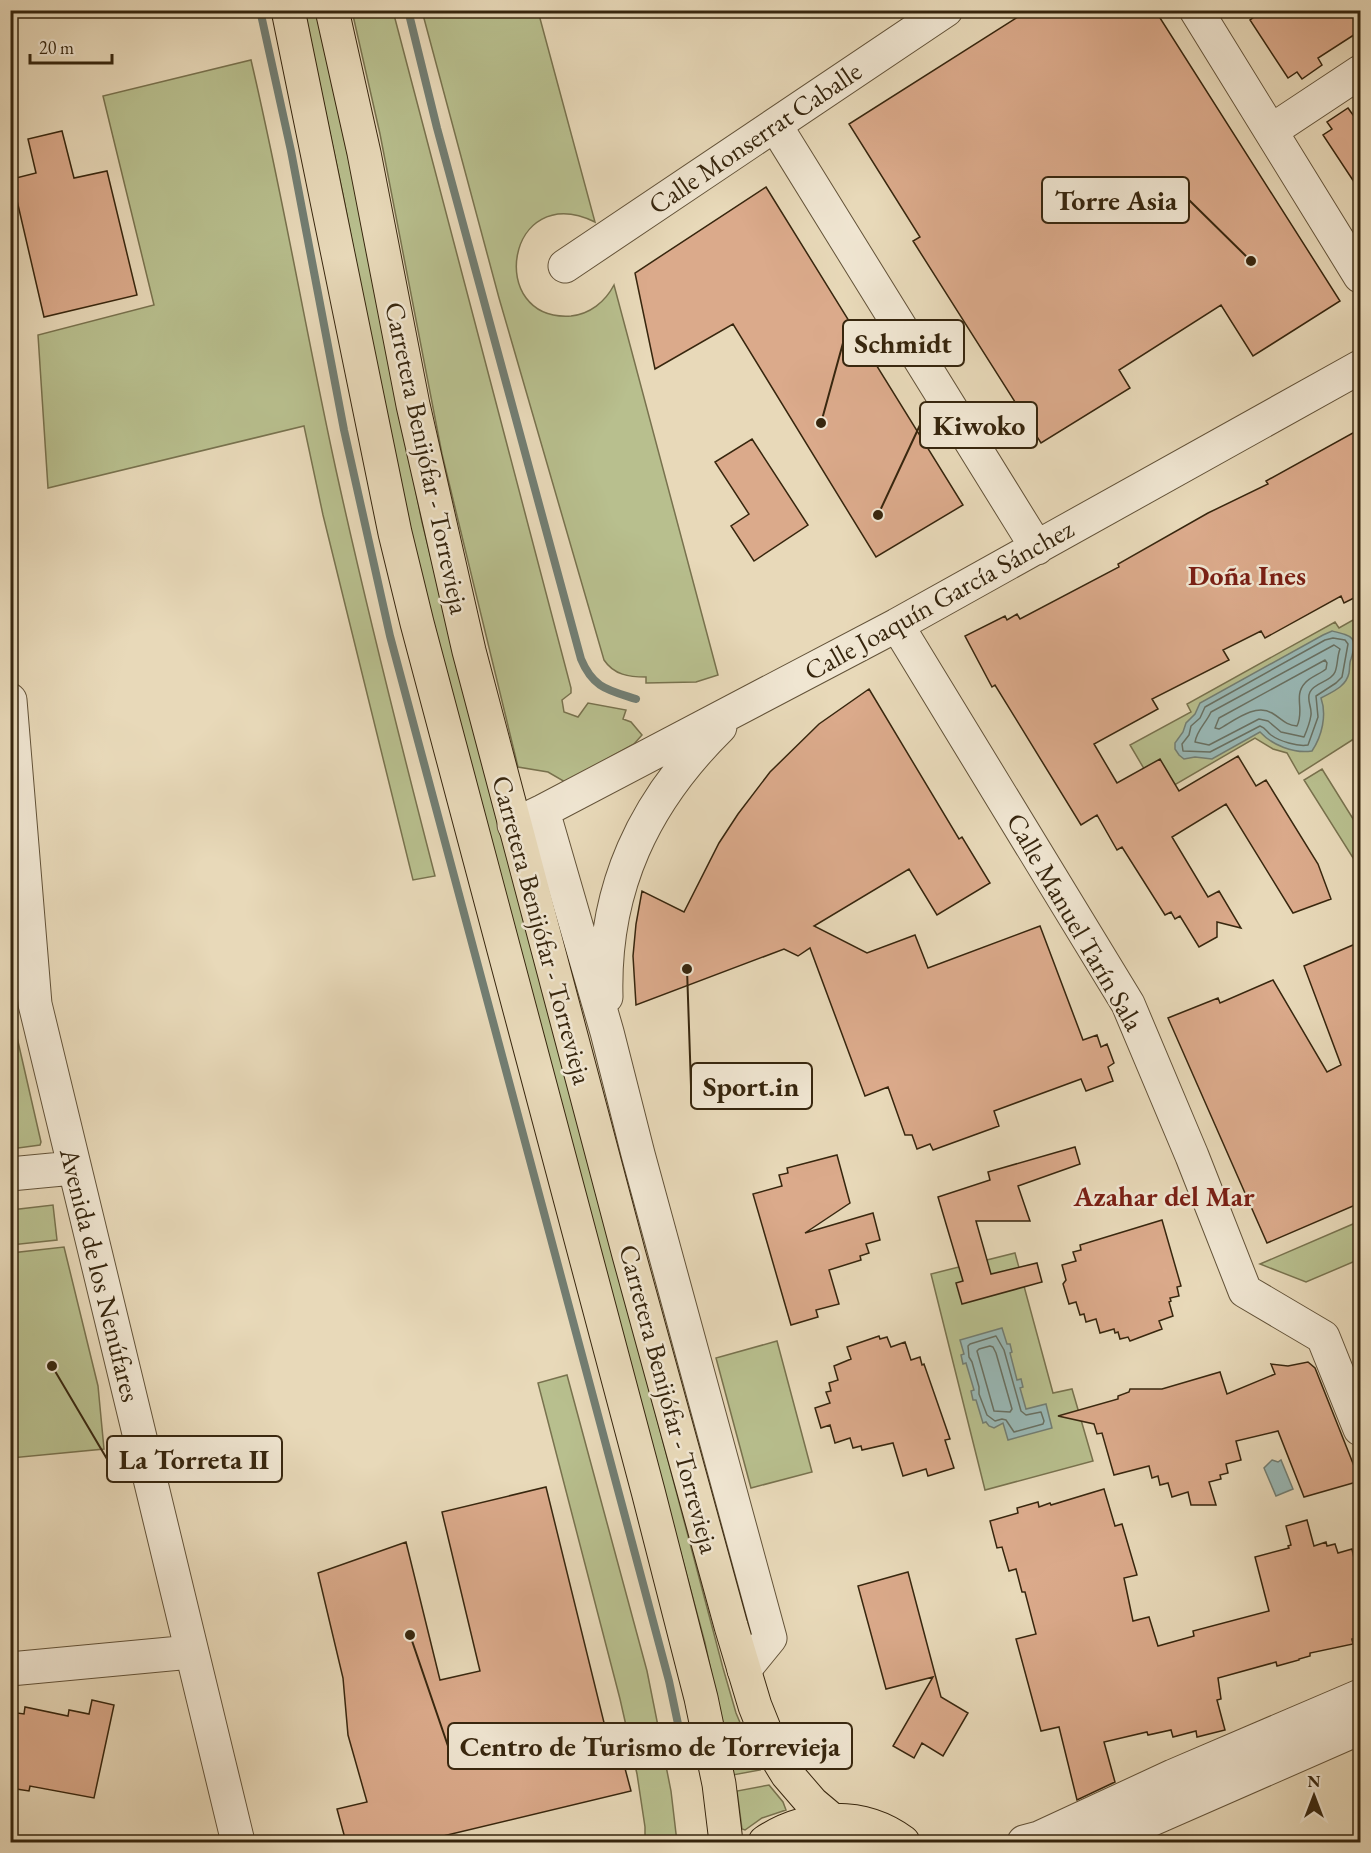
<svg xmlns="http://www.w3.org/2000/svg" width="1371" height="1853" font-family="'EB Garamond',serif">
<rect width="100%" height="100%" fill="#e8d9b9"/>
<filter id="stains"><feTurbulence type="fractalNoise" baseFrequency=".00333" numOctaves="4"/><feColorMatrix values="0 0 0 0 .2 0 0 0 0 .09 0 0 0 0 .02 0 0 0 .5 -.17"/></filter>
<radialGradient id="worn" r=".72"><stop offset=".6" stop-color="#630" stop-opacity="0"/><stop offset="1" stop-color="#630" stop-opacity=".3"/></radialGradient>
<path fill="#b8bf8e" stroke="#78724e" stroke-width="1.5" d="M 304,11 L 316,11 L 353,178 L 422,522 L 467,701 L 723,1668 L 736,1713 L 760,1770 L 733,1775 L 705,1643 L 467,761 L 396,470 L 343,195 Z
M 352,11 L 393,11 L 571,688 L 571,693 L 562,700 L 564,712 L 578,717 L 588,703 L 626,710 L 623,719 L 631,722 L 642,735 L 634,744 L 565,782 L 548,772 L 518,767 L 442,454 L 380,134 Z
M 422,11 L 538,11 L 595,222 C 506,179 485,322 571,316 C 590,314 605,302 614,285 L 718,675 L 696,682 L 646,683 L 646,677 C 629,677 614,675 604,660 L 499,298 Z
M 251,60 C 283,196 306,333 336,470 C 366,606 400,741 435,876 L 413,880 L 323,515 L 304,426 L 48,488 L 38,335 L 154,305 L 103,96 Z
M 1360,616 L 1360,658 L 1357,660 L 1360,665 L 1360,735 L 1299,774 L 1287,753 L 1273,749 L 1255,738 L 1159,794 L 1130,745 L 1191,712 L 1187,704 L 1335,622 L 1339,628 Z
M 1322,769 L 1360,830 L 1360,869 L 1304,780 Z
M 11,1022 L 14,1024 L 41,1142 L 40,1145 L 11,1149 Z
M 53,1205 L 57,1240 L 11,1245 L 11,1210 Z
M 1360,1221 L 1360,1259 L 1306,1282 L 1260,1264 Z
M 64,1247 L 98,1386 L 104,1449 L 11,1458 L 11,1253 Z
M 1015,1253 L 1053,1393 L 1072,1389 L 1093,1461 L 985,1490 L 931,1274 Z
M 777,1341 L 812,1472 L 751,1488 L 716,1358 Z
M 567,1375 L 647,1671 L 671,1791 L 677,1842 L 645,1842 L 645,1827 L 637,1774 L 620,1699 L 538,1383 Z
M 769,1785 L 783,1802 L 786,1810 L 762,1818 L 745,1830 L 742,1829 L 737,1791 Z"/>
<path fill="#99b9b7" stroke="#727e73" stroke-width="1.5" d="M 1332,631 C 1353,636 1358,637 1351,659 C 1349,663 1350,668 1349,673 C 1346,687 1332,692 1321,698 C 1327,715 1322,736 1312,751 C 1294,754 1272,745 1260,732 L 1212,759 L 1195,757 L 1184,759 L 1179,755 L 1175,749 L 1175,743 L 1183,732 L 1186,723 L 1195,714 L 1200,703 L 1323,635 Z
M 1002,1328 L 1007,1344 L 1010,1344 L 1012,1352 L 1010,1353 L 1017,1380 L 1021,1379 L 1023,1387 L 1020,1388 L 1026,1409 L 1046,1404 L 1052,1428 L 1008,1440 L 1003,1423 L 994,1428 L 989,1426 L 986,1422 L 983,1423 L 976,1400 L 973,1400 L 971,1391 L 974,1390 L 966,1363 L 963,1364 L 961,1355 L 964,1354 L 960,1340 Z
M 1272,1460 L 1278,1462 L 1281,1460 L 1293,1489 L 1276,1496 L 1264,1468 Z"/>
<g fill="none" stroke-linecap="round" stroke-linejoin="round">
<path stroke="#687062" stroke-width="1.5" d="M 1333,638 L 1345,640 L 1348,644 L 1342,677 L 1336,683 L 1316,696 L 1318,717 L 1308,745 C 1298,747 1279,741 1271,735 C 1266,731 1266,728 1260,726 L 1210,752 L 1183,751 L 1182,744 L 1189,735 L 1191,726 L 1200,718 L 1205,707 L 1325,640 Z
M 1334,645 L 1340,649 C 1337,656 1338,665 1335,672 C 1331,682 1315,682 1310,692 C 1306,700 1312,706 1311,715 C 1310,722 1307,730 1304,737 L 1281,732 L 1268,721 L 1259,719 L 1209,745 L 1195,742 C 1197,730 1206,723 1211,712 Z
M 1325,660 L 1327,663 L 1326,669 C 1320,674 1310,677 1305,683 C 1293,696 1305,710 1297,726 C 1285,725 1282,719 1272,713 C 1255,703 1234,721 1219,729 L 1215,728 L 1219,718 Z
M 996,1336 L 1004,1350 L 1021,1411 L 1026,1415 L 1041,1412 L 1044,1421 L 1043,1424 L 1014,1432 L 1006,1420 L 1002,1419 L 995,1421 L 987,1415 L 979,1394 L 979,1387 L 972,1362 L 969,1357 L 968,1346 L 970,1344 Z
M 990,1346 L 993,1347 L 996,1353 L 1012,1409 L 1010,1412 L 994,1411 L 977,1351 L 979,1349 Z"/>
<path stroke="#727e73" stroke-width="8" d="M 260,10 L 291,151 L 344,430 L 390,636 L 669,1681 L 686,1762
M 408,10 L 437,128 L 581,659 C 593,688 608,690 636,699"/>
</g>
<path fill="#dbaa8b" stroke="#37260e" stroke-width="1.5" d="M 1029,10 L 1155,10 L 1340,301 L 1253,356 L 1221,305 L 1119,370 L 1130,388 L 1041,443 L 913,241 L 920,237 L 849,124 Z
M 1264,10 L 1360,10 L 1360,31 L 1318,58 L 1322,65 L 1302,79 L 1297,72 L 1288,78 L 1250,20 Z
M 1348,108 L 1353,115 L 1360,110 L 1360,191 L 1323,135 L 1332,129 L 1327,122 Z
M 62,131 L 74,178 L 107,171 L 137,295 L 44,317 L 12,179 L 36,173 L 28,139 Z
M 766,187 L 963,505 L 876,557 L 733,324 L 655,369 L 635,273 Z
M 1360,429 L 1360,595 L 1344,603 L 1341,596 L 1265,638 L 1261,631 L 1223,650 L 1229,660 L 1152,699 L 1158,709 L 1094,744 L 1117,783 L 1160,759 L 1179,791 L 1238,756 L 1256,786 L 1266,780 L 1318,864 L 1331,899 L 1293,913 L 1226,804 L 1172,837 L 1208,897 L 1219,891 L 1241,928 L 1217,922 L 1217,937 L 1199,947 L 1180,916 L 1175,919 L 1171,912 L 1165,915 L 1122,847 L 1117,850 L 1097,815 L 1081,825 L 995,685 L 992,687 L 965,636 L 1005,616 L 1007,620 L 1017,614 L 1020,619 L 1119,567 L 1118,564 L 1208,513 L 1268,484 L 1266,481 Z
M 752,439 L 808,525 L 754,561 L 731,526 L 749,514 L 715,462 Z
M 869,689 L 959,839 L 962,837 L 990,883 L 937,915 L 909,869 L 814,926 L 867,953 L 915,935 L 928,968 L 1040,926 L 1083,1040 L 1097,1035 L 1101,1047 L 1107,1044 L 1114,1063 L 1108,1067 L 1113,1081 L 1086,1091 L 1081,1079 L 994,1111 L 999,1126 L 933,1150 L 930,1144 L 917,1149 L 912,1135 L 905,1135 L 888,1087 L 865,1096 L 810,948 L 798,956 L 784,949 L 636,1005 L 633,956 L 636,924 L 642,891 L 684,912 L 719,843 L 738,814 L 770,772 L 819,724 Z
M 1360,942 L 1360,1203 L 1267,1243 L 1168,1018 L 1218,998 L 1220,1003 L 1273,980 L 1327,1072 L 1341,1065 L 1304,966 Z
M 1075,1147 L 1080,1164 L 1018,1186 L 1030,1221 L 976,1221 L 991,1274 L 1037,1263 L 1042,1282 L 962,1304 L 956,1283 L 963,1281 L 938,1197 L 990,1180 L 988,1172 Z
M 837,1155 L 850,1203 L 805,1233 L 873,1213 L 880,1240 L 866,1244 L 869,1253 L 860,1256 L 861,1260 L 829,1270 L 839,1304 L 816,1310 L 818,1317 L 791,1325 L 753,1194 L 782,1186 L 779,1175 L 788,1173 L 787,1168 Z
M 1162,1220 L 1181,1286 L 1177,1287 L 1179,1296 L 1170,1298 L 1171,1301 L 1169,1302 L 1173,1316 L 1159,1321 L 1162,1329 L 1130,1341 L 1128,1337 L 1120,1339 L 1118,1332 L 1115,1333 L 1114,1329 L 1100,1333 L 1096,1319 L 1086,1322 L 1084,1314 L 1080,1315 L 1076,1302 L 1069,1304 L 1063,1284 L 1066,1280 L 1062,1265 L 1076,1261 L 1073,1252 L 1081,1250 L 1080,1245 Z
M 879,1336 L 880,1339 L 887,1337 L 891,1347 L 905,1342 L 911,1360 L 920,1357 L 922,1365 L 924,1364 L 950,1439 L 945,1440 L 954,1468 L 928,1476 L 926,1469 L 903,1476 L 893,1443 L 862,1450 L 861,1446 L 853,1448 L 850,1438 L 835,1443 L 830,1425 L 821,1428 L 815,1408 L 830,1403 L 826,1392 L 831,1391 L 829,1383 L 838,1380 L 834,1366 L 851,1359 L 847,1347 Z
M 1308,1362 L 1315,1368 L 1360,1481 L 1304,1497 L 1278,1431 L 1236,1441 L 1241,1460 L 1226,1464 L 1228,1473 L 1220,1475 L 1221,1479 L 1209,1482 L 1216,1505 L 1191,1505 L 1188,1492 L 1172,1497 L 1168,1483 L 1160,1485 L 1158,1476 L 1152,1478 L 1149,1466 L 1114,1475 L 1102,1433 L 1097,1434 L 1094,1424 L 1058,1416 L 1118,1399 L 1118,1396 L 1129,1392 L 1130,1389 L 1162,1389 L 1220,1372 L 1227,1394 L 1275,1374 L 1271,1364 L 1288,1366 Z
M 546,1487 L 609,1743 L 618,1742 L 631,1791 L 418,1842 L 346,1842 L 337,1809 L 367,1802 L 348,1735 L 343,1678 L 318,1573 L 406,1542 L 440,1680 L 480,1671 L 442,1512 Z
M 1104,1489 L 1115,1526 L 1122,1524 L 1137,1575 L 1124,1578 L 1133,1621 L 1149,1617 L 1158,1646 L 1194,1636 L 1193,1631 L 1269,1611 L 1255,1557 L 1289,1548 L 1288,1546 L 1291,1545 L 1286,1526 L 1307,1520 L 1314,1546 L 1326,1542 L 1327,1546 L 1335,1544 L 1338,1553 L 1352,1549 L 1356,1567 L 1360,1566 L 1360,1637 L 1352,1639 L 1353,1644 L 1310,1653 L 1310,1656 L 1299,1659 L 1299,1660 L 1277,1666 L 1276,1662 L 1218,1678 L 1221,1699 L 1217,1700 L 1225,1730 L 1197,1737 L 1196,1731 L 1173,1737 L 1171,1730 L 1148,1735 L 1147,1732 L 1104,1742 L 1115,1782 L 1077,1800 L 1059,1727 L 1041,1731 L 1016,1639 L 1036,1634 L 1025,1592 L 1022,1592 L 1016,1569 L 1009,1571 L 1002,1547 L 997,1548 L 990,1521 L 1018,1513 L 1017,1508 L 1038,1502 L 1039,1507 L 1050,1503 L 1051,1505 Z
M 908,1572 L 941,1697 L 968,1713 L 943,1756 L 922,1743 L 914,1758 L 893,1746 L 933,1677 L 886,1689 L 858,1586 Z
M 92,1700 L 114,1705 L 94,1798 L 30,1786 L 29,1791 L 10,1788 L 10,1712 L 24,1714 L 25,1707 L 68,1716 L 69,1710 L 89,1714 Z"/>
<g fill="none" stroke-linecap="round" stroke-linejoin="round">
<defs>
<path id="minor" d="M 1196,10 L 1360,276
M 775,125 L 1037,548
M 1271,131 L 1360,72
M 565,266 L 946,10
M 897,625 L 1128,1004 L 1192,1156 L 1245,1291 L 1323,1337 L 1360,1429
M 10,700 L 35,1004 L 238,1842
M 543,811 L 607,1032 L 638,1154 L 770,1638 L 744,1670
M 514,825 L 543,811 L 897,625 L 1360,367
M 606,997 C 603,888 644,802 720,727
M 10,1174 L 73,1168
M 10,1669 L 191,1652
M 1024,1842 L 1039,1838 L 1173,1776 L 1360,1696
M 1100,1842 L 1360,1728"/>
<path id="major" d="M 288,10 L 395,533 L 417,623 L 648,1491 L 701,1698 L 719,1784 L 726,1842
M 332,10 L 364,153 L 413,405 L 469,651 L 629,1255 L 731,1626 L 755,1706 L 773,1751 L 787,1774 L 812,1803 L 831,1819
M 765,1842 C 806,1815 861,1811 903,1842"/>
</defs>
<use href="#minor" stroke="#635339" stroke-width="35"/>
<use href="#major" stroke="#37260e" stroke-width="35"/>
<use href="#minor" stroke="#f0e6d2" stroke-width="33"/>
<use href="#major" stroke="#e8d9b9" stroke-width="33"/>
</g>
<g text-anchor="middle" stroke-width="5" stroke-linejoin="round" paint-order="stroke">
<g font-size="27" fill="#37260e" stroke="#f0e6d2">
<text transform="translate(755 138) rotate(-34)" y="9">Calle Monserrat Caballe</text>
<text transform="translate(427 458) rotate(78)" y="9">Carretera Benijófar - Torrevieja</text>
<text transform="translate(939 600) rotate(-29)" y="9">Calle Joaquín García Sánchez</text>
<text transform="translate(1075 922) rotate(60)" y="9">Calle Manuel Tarín Sala</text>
<text transform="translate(542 930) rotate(75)" y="9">Carretera Benijófar - Torrevieja</text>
<text transform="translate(100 1275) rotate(76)" y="9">Avenida de los Nenúfares</text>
<text transform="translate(669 1399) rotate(75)" y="9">Carretera Benijófar - Torrevieja</text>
</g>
<g font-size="28" font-weight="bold" fill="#7a1f14" stroke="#f0e6d2">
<text x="1247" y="585">Doña Ines</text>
<text x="1164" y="1206">Azahar del Mar</text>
</g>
</g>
<path fill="none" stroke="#37260e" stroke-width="2" d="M1251 261L1189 200M821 423L843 343M878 515L920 425M687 969L691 1086M52 1366L107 1459M410 1635L448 1746"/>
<g fill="#37260e" stroke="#f0e6d2" stroke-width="2">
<circle cx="1251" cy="261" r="6"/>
<circle cx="821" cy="423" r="6"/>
<circle cx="878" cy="515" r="6"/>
<circle cx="687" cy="969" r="6"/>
<circle cx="52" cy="1366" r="6"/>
<circle cx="410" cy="1635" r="6"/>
</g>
<g fill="#f0e6d2" stroke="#37260e" stroke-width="2">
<rect x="1042" y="177" width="147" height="46" rx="6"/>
<rect x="843" y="320" width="121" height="46" rx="6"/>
<rect x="920" y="402" width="117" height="46" rx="6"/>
<rect x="691" y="1063" width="121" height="46" rx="6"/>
<rect x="107" y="1436" width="175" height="46" rx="6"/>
<rect x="448" y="1723" width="404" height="46" rx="6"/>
</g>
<g font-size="28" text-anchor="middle" font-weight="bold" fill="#37260e">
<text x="1116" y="210">Torre Asia</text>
<text x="903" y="353">Schmidt</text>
<text x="979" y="435">Kiwoko</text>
<text x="751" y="1096">Sport.in</text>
<text x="194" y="1469">La Torreta II</text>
<text x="650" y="1756">Centro de Turismo de Torrevieja</text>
</g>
<rect width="1371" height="1853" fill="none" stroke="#e8d9b9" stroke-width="36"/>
<rect x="12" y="12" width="1347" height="1829" fill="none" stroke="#37260e" stroke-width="3"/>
<rect x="18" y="18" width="1335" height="1817" fill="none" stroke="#37260e" stroke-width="1.5"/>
<g transform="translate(1314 1796)" stroke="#f0e6d2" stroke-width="4.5" paint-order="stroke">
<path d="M0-4.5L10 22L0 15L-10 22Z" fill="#37260e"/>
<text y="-9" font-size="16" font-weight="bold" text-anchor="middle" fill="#37260e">N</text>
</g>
<path d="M30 54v9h82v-9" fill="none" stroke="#37260e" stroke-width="3"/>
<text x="39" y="54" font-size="18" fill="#37260e" stroke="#f0e6d2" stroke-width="4.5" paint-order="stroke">20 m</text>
<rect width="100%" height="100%" filter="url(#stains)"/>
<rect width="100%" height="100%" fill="url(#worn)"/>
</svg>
